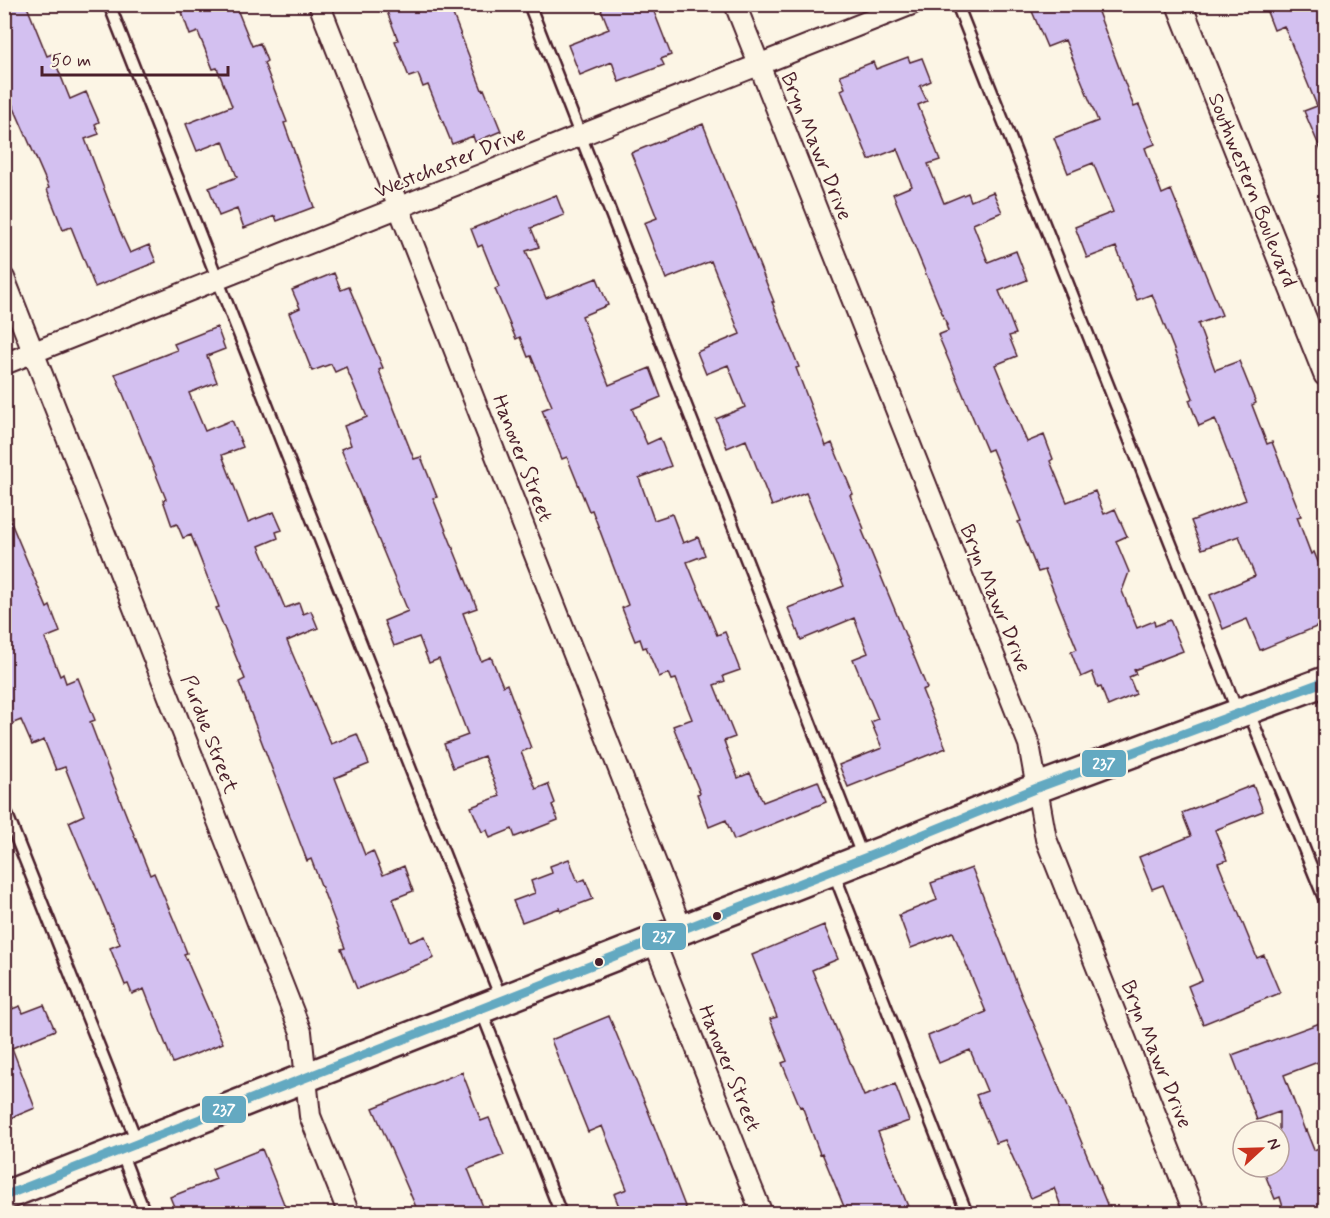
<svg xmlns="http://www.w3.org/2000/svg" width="1330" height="1218" font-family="Mynerve,sans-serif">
<rect width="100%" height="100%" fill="#fcf5e5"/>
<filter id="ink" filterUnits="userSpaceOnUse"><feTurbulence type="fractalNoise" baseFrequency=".0167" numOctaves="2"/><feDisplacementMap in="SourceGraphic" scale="12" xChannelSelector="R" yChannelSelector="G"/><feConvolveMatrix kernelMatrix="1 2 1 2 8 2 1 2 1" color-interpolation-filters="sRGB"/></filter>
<g filter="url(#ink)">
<path fill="#d3c0f0" stroke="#4a1f2b" stroke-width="1.5" d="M 4,4 L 26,4 L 47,56 L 52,54 L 70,99 L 86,92 L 99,122 L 95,124 L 99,134 L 85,139 L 120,231 L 130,253 L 149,245 L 156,262 L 95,287 L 71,227 L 63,230 L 47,189 L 49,188 L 4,85 Z
M 179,4 L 235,4 L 252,46 L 260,43 L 267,61 L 264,63 L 287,122 L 284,123 L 314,207 L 277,221 L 275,216 L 244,228 L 237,209 L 219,216 L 209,188 L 237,177 L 223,141 L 197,151 L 186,124 L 232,106 L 217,68 L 213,69 L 198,32 L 190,35 Z
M 384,4 L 449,4 L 482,90 L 484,89 L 501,131 L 475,142 L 473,136 L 452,144 L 428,85 L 423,87 L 418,74 L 409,77 L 395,41 L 398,40 Z
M 599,4 L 651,4 L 671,55 L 661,59 L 664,65 L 619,82 L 612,62 L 580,75 L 568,45 L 609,29 Z
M 1029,4 L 1095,4 L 1134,107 L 1139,105 L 1155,144 L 1145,148 L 1162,194 L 1171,190 L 1222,315 L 1198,324 L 1215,370 L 1239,361 L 1256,403 L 1252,405 L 1267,444 L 1272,442 L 1301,516 L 1297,517 L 1311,554 L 1314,552 L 1326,581 L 1326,623 L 1260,650 L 1247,619 L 1223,629 L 1210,595 L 1255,576 L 1239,536 L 1202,549 L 1191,521 L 1246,500 L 1215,419 L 1199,426 L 1189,400 L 1193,398 L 1152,294 L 1137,300 L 1116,247 L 1087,258 L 1075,227 L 1113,212 L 1093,163 L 1068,173 L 1054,138 L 1098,121 L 1065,40 L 1047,47 Z
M 1264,4 L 1326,4 L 1326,162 L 1304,111 L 1317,106 L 1284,26 L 1274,30 Z
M 908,57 L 910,62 L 922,58 L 931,81 L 920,86 L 927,101 L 918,105 L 940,160 L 928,164 L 944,203 L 968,193 L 971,201 L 993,192 L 1002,212 L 973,224 L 988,262 L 1016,251 L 1027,280 L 999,291 L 1016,334 L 1009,336 L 1017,356 L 995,365 L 1027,442 L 1044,435 L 1053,459 L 1050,461 L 1067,502 L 1095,491 L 1104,514 L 1115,509 L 1127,536 L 1116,541 L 1129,572 L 1122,591 L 1137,628 L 1154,621 L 1155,626 L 1170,620 L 1183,651 L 1134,670 L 1136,674 L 1129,677 L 1136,694 L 1108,706 L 1101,687 L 1098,688 L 1092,672 L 1081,677 L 1071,652 L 1077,649 L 1045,570 L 1038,572 L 1018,522 L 1021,521 L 992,449 L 987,451 L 938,335 L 948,331 L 946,325 L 947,325 L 893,194 L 912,186 L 897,149 L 869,160 L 841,90 L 845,88 L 840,75 L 873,62 L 876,69 Z
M 703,124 L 774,302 L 772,302 L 799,367 L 796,368 L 826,446 L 832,443 L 853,494 L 850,495 L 864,529 L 862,530 L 927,688 L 922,690 L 946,748 L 848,787 L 839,765 L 882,748 L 871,722 L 878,719 L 853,659 L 868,653 L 854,618 L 801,640 L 788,608 L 844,586 L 806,493 L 772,506 L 746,440 L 727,448 L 716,419 L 745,407 L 728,365 L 706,374 L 697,352 L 740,334 L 711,261 L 666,279 L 644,223 L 657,218 L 631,153 Z
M 556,195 L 564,215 L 531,228 L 539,247 L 526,251 L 546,298 L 597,278 L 608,305 L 582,316 L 609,385 L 650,368 L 661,397 L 632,409 L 647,444 L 660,438 L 671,466 L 639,478 L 654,520 L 672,514 L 683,543 L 698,537 L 705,555 L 687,562 L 717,635 L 725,632 L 740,670 L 723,676 L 725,681 L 714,685 L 735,737 L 724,741 L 738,778 L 750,773 L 763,802 L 818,781 L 826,802 L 734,840 L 726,820 L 709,827 L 697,794 L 700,793 L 673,726 L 692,719 L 676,679 L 672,680 L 669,673 L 659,677 L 646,647 L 643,648 L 640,639 L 635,641 L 622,608 L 628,605 L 592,510 L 589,511 L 567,457 L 562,459 L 542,410 L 552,406 L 531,356 L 528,357 L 520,337 L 516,339 L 495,289 L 499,287 L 482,245 L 478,247 L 471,229 Z
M 334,273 L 341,290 L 349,287 L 383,368 L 379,370 L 380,373 L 414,459 L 421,457 L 437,497 L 433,498 L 477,608 L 463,613 L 481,661 L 491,657 L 503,686 L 507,684 L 531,748 L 521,752 L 536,789 L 548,784 L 555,803 L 552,805 L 558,820 L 515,837 L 512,829 L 490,838 L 487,830 L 482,832 L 471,807 L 500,796 L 484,756 L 453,768 L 444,744 L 468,735 L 439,659 L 429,663 L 419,637 L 394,646 L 384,621 L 408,611 L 341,449 L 351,445 L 344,426 L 367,417 L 346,367 L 335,372 L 331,364 L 312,371 L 289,313 L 300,308 L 292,290 Z
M 217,327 L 225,349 L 207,356 L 217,382 L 189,393 L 205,431 L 232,420 L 243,447 L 222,455 L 248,522 L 274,512 L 282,530 L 276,532 L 278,538 L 259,546 L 285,608 L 299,603 L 303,614 L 311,611 L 318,628 L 287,641 L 331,744 L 357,734 L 369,764 L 335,778 L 365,855 L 373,851 L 383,875 L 404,866 L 413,891 L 393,899 L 410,942 L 425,936 L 434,958 L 357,989 L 341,949 L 345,948 L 311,859 L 307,861 L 239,682 L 245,679 L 216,608 L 219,607 L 191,535 L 183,538 L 177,524 L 172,526 L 163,500 L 166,499 L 115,374 L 177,350 L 174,344 Z
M 4,506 L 47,608 L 50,606 L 60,632 L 45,638 L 60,676 L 63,674 L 66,683 L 78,678 L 95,720 L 90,722 L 108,769 L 150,875 L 154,873 L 178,930 L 187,953 L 184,954 L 223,1043 L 173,1063 L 144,989 L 132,994 L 128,984 L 125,985 L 110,948 L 120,944 L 69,822 L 84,815 L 65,767 L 56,770 L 44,740 L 32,745 L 21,720 L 4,727 Z
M 1253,785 L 1263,811 L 1215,830 L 1227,860 L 1218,863 L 1257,958 L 1264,955 L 1280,993 L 1203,1024 L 1188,986 L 1202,980 L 1163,885 L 1152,889 L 1139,857 L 1191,836 L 1182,813 Z
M 569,859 L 578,882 L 585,879 L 593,899 L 561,911 L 560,908 L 522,922 L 513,901 L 535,893 L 531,881 L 552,873 L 550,866 Z
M 972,868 L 1022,997 L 1045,1050 L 1044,1051 L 1111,1214 L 1064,1214 L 1054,1188 L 1031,1198 L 1005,1140 L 996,1143 L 976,1095 L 987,1091 L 970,1050 L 939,1063 L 928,1036 L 986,1012 L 953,932 L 911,948 L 899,915 L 937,900 L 931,883 Z
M 824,925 L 838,959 L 812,970 L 864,1096 L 895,1084 L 909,1121 L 878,1132 L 911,1214 L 847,1214 L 822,1153 L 820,1154 L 802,1106 L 800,1107 L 782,1063 L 787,1061 L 770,1019 L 777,1017 L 752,955 Z
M 44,1005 L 55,1030 L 12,1048 L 35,1108 L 4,1121 L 4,1012 L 20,1006 L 23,1013 Z
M 609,1016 L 647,1108 L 688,1214 L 622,1214 L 614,1194 L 627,1189 L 602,1126 L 588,1132 L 551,1040 Z
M 1320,1023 L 1326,1037 L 1326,1059 L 1284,1075 L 1305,1131 L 1306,1130 L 1314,1150 L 1326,1145 L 1326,1214 L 1285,1214 L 1280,1197 L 1275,1199 L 1262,1167 L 1279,1167 L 1279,1112 L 1257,1120 L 1232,1055 Z
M 462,1072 L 481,1121 L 489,1118 L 504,1155 L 468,1169 L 486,1214 L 419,1214 L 373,1108 Z
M 262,1149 L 288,1214 L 177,1214 L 170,1197 L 216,1179 L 212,1169 Z"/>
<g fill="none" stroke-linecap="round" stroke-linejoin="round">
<defs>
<path id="service" d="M 109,4 L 502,1001
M 529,4 L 863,858
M 957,4 L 1238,713
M 1248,710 L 1326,903
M 4,807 L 137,1142
M 833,871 L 967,1214
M 481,1010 L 561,1214
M 121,1152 L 145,1214"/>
<path id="minor" d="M 319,4 L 682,930
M 735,4 L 1029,744 L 1046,839 L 1195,1214
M 4,278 L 301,1032 L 310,1116 L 349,1214
M 4,364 L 912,4
M 654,941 L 762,1214"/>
<g id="tertiary">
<path id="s1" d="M 1179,4 L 1326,374"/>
</g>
<path id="secondary" d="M 4,1196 L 890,848 L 1037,788 L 1326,681"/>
</defs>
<use href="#service" stroke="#4a1f2b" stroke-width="15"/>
<use href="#minor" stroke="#4a1f2b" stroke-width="24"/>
<use href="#tertiary" stroke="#4a1f2b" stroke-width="28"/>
<use href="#secondary" stroke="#4a1f2b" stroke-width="33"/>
<use href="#service" stroke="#fcf5e5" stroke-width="10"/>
<use href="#minor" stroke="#fcf5e5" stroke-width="20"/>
<use href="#tertiary" stroke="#fcf5e5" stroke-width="24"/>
<use href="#secondary" stroke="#fcf5e5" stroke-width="28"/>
<defs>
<path id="bus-1" d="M 4,1196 L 890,848 L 1037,788 L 1326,681"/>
</defs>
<use href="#bus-1" stroke="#fcf5e5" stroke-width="14"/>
<use href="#bus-1" stroke="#64a9c1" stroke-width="9"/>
</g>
</g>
<g fill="#4a1f2b" stroke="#fcf5e5" stroke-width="2">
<circle cx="717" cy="916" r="5"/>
<circle cx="599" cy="962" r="5"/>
</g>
<g text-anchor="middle" stroke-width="4.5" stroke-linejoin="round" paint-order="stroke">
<g font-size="21" fill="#4a1f2b" stroke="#fcf5e5">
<text transform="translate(817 146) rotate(68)" y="7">Bryn Mawr Drive</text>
<text transform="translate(450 162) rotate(-22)" y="7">Westchester Drive</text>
<text dy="7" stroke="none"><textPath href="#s1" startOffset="200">Southwestern Boulevard</textPath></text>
<text transform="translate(523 458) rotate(69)" y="7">Hanover Street</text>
<text transform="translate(996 598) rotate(68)" y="7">Bryn Mawr Drive</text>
<text transform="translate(210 734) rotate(69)" y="7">Purdue Street</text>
<text transform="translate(1157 1054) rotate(68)" y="7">Bryn Mawr Drive</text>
<text transform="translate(730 1068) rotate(68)" y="7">Hanover Street</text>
</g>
</g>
<g stroke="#fcf5e5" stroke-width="2">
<rect x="1081" y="749" width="46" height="29" rx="6" fill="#64a9c1"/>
<rect x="641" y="922" width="46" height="29" rx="6" fill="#64a9c1"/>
<rect x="201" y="1095" width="46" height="29" rx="6" fill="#64a9c1"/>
</g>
<g font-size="16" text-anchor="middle" font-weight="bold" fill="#fff">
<text x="1104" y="769">237</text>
<text x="664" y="942">237</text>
<text x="224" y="1115">237</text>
</g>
<rect width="1330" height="1218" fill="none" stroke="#fcf5e5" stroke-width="24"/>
<rect x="12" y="12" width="1306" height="1194" fill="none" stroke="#4a1f2b" stroke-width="2" filter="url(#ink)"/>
<g transform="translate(1261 1149) rotate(68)"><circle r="28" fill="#fcf5e5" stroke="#b59f9b" stroke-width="1.5"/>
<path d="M0-4.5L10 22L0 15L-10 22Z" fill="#c8321e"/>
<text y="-9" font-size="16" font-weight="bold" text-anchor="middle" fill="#4a1f2b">N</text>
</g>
<path d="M42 66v9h186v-9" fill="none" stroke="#4a1f2b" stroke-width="3"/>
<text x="51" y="66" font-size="18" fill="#4a1f2b" stroke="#fcf5e5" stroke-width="4.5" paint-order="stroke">50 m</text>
</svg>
